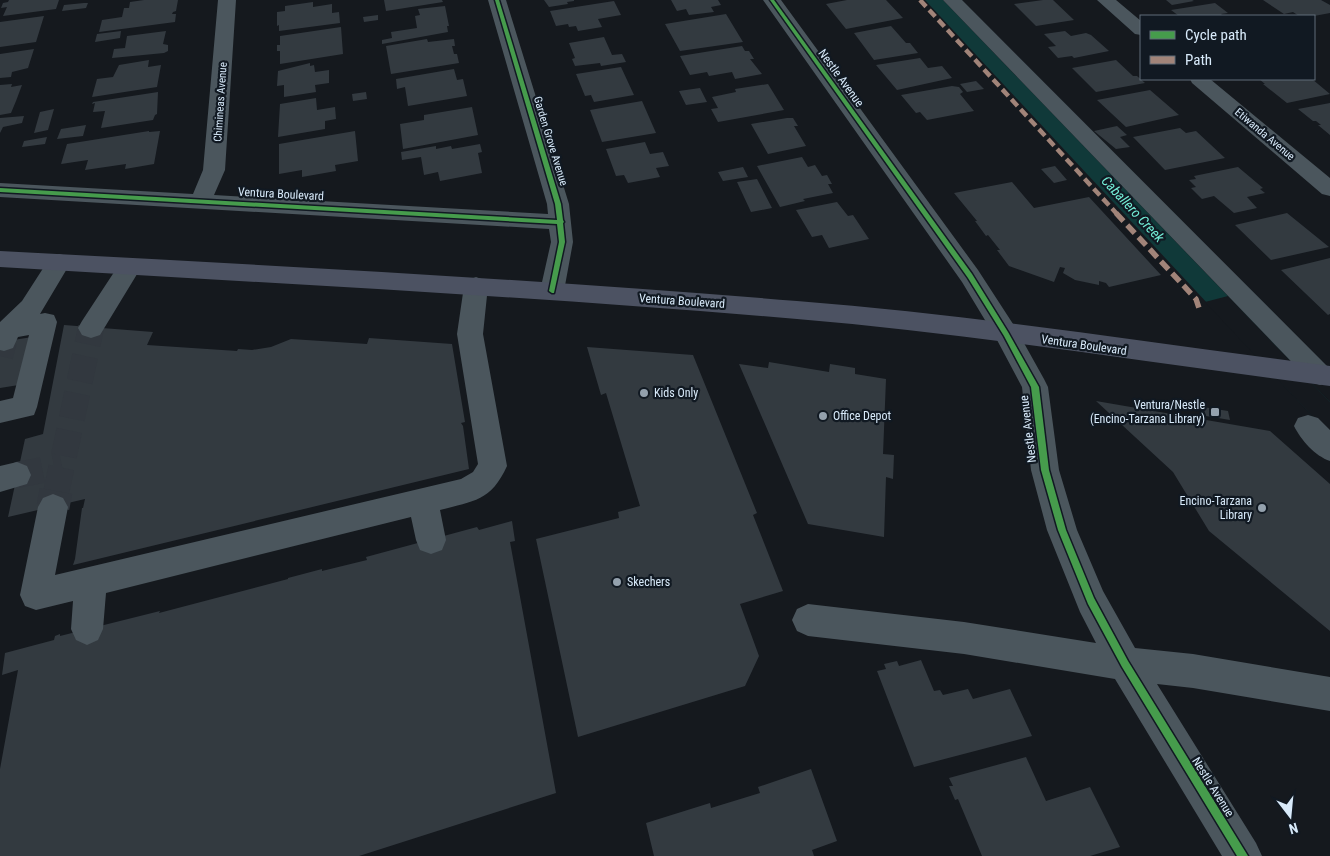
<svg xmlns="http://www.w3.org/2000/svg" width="1330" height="856" font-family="'Roboto Condensed',sans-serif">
<rect width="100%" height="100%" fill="#15191e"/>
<path fill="#103939" d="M 925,0 L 943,0 L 1330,402 L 1330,435 Z"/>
<path fill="#15191e" d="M 1228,296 L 1330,402 L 1330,435 L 1205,302 Z"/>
<path fill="#333a40" d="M 9,0 L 59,0 L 56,9 L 3,16 L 7,7 L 1,8 L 3,3 L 8,2 Z
M 144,0 L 178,0 L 176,11 L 173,12 L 172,14 L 176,14 L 175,22 L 99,32 L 102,20 L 122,17 L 124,8 L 129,8 L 130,2 Z
M 384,0 L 442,0 L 443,2 L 386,11 Z
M 544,0 L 574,0 L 574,1 L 567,2 L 568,4 L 549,7 Z
M 671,0 L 718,0 L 721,5 L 711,7 L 714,12 L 689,15 L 686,9 L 677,11 Z
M 847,0 L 886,0 L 903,18 L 846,29 L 826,4 Z
M 1043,0 L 1053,0 L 1074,20 L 1036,26 L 1014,4 Z
M 1166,0 L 1192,0 L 1194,1 L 1172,5 Z
M 1263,0 L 1321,0 L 1330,5 L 1330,13 L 1314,16 L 1299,16 L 1293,12 L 1284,14 Z
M 614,1 L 621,15 L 598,19 L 602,27 L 578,31 L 576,26 L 569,27 L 568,24 L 556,26 L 550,11 Z
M 313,2 L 313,7 L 332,4 L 332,13 L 339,12 L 340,23 L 279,31 L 279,25 L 277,26 L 277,12 L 285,11 L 285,6 Z
M 84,3 L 88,3 L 86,8 L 62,11 L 64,5 Z
M 1215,3 L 1228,13 L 1221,14 L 1223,16 L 1179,16 L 1171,10 Z
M 445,6 L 449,26 L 447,26 L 448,32 L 382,44 L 382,40 L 392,38 L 391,32 L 417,28 L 415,16 L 420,15 L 418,9 Z
M 726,14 L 743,42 L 680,51 L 665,24 Z
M 378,15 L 378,20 L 364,22 L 363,17 Z
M 44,16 L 36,42 L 0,47 L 0,22 Z
M 891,26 L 906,43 L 910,43 L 918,53 L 874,60 L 854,33 Z
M 341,27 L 343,54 L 280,64 L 280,51 L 277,51 L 277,45 L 280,45 L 280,36 Z
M 121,31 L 120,38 L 95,42 L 97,34 Z
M 166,31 L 163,44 L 168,45 L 168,51 L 164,53 L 112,58 L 114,49 L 125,48 L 127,36 Z
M 1065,31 L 1071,36 L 1086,33 L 1091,35 L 1109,51 L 1074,58 L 1072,56 L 1058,58 L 1048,47 L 1056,46 L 1044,34 Z
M 604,37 L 612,55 L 622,54 L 626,62 L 601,66 L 600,63 L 575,66 L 572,59 L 575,58 L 569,43 Z
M 427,39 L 428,42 L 454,39 L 455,46 L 452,46 L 454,54 L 457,54 L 459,63 L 391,74 L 386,46 Z
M 742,46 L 745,51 L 749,51 L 754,59 L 750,59 L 762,74 L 735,79 L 732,72 L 709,76 L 707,72 L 690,75 L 680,56 Z
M 34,49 L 28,68 L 12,72 L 11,77 L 0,78 L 0,54 Z
M 920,58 L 928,68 L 942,66 L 952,78 L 897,90 L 876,65 Z
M 149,60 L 148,67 L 161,65 L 157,87 L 92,97 L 97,79 L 113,77 L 119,65 Z
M 1116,60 L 1133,76 L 1137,76 L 1145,83 L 1096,92 L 1072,68 Z
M 310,63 L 310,66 L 314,65 L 315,72 L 329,70 L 329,83 L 315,85 L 316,92 L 284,97 L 284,85 L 277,86 L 278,71 Z
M 621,67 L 634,95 L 594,102 L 591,95 L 585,96 L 576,74 Z
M 454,69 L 457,80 L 463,79 L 467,96 L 408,106 L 405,87 L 397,89 L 396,79 Z
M 1259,79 L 1312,79 L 1330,94 L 1287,103 L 1263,84 L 1265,84 Z
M 976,81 L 984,89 L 967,92 L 960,84 Z
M 12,84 L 11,87 L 22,85 L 16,101 L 11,113 L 0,115 L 0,85 Z
M 768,84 L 784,110 L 718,122 L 711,109 L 718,108 L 712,97 L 736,92 L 735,89 Z
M 952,86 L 959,87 L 963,92 L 960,94 L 974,111 L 927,120 L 920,112 L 916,113 L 901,95 Z
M 700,88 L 707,102 L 686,105 L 679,91 Z
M 1150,90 L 1179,115 L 1126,127 L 1097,100 Z
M 158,92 L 157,114 L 155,115 L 153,120 L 101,128 L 105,111 L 93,112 L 95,103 L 92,104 L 93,102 Z
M 366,92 L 367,99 L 353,101 L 352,94 Z
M 316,98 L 317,110 L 335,107 L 336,119 L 325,121 L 325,129 L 278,137 L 280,104 Z
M 642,101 L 656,133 L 602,142 L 590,110 Z
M 1330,103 L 1330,135 L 1318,125 L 1321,125 L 1316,121 L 1313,121 L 1298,109 Z
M 472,107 L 478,135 L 403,149 L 400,124 L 424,120 L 424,115 Z
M 54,109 L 48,130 L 34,133 L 40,112 Z
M 24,116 L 22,123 L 3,127 L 0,133 L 0,118 Z
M 787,118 L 793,118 L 798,126 L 794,126 L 806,146 L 768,154 L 751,124 Z
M 86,125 L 83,136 L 57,139 L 61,129 Z
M 1117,126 L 1127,135 L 1120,137 L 1130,147 L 1116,149 L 1094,131 Z
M 1180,128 L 1186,133 L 1196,131 L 1225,158 L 1165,170 L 1133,137 Z
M 149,131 L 149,132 L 160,131 L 154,164 L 125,169 L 126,164 L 85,170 L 88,160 L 61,164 L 67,144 Z
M 355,131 L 358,161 L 335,165 L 336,171 L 302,177 L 302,170 L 279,174 L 279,144 Z
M 47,137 L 45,144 L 22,147 L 24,141 Z
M 645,142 L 650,154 L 663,152 L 669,166 L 656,168 L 660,177 L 628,183 L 624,175 L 616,176 L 606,149 Z
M 480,144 L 482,152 L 478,153 L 482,173 L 440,181 L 438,172 L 424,175 L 421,157 L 402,160 L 401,152 L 436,146 L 436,149 L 451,146 L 452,149 Z
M 802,157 L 808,167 L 815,165 L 822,176 L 827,175 L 832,184 L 828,184 L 833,193 L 803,199 L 805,201 L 780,207 L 757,166 Z
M 1055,166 L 1067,180 L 1054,183 L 1041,169 Z
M 743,167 L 748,177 L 723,181 L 718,172 Z
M 1238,167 L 1263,188 L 1260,189 L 1265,193 L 1247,197 L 1257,208 L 1234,213 L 1214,196 L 1202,199 L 1191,188 L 1196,187 L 1189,180 L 1196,179 L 1194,176 Z
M 757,179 L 772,208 L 751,212 L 737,182 Z
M 1012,182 L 1034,208 L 1089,197 L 1161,275 L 1109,287 L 1106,283 L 1099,281 L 1099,285 L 1075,280 L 1063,273 L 1065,268 L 1060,267 L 1054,282 L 1009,266 L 997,250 L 1000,250 L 988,235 L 986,236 L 975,221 L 977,221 L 954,193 Z
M 837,202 L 848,216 L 853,215 L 869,239 L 829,248 L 822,235 L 812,237 L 796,210 Z
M 1287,213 L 1329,247 L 1271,260 L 1235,225 Z
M 1330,258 L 1330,314 L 1328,315 L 1281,270 Z
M 64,325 L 153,332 L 147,345 L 237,351 L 238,349 L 252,350 L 271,347 L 291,339 L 367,344 L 369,338 L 452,344 L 465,422 L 461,423 L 463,426 L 469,469 L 73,565 L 75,559 L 82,508 L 83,508 L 85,499 L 8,517 L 25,439 L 43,434 Z
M 39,336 L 25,384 L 0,388 L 0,342 Z
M 587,347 L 693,355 L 757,513 L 753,515 L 783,591 L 740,604 L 759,656 L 745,686 L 578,737 L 536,539 L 619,518 L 618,512 L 640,506 L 606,393 L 601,395 Z
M 769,362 L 829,372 L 830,364 L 855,368 L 855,374 L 886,379 L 883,454 L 894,455 L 893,479 L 886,477 L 884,537 L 808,524 L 739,364 L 768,368 Z
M 1096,401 L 1270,431 L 1330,484 L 1330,631 L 1209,531 L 1173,472 Z
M 1203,407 L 1228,411 L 1230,420 L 1206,416 Z
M 512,521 L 515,541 L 510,542 L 556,793 L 359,856 L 0,856 L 0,769 L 18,670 L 2,675 L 5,653 L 54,640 L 55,636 L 60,634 L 60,636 L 160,611 L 159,613 L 288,579 L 288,578 L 322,569 L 322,571 L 367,560 L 366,557 L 477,527 L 479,530 Z
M 921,660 L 934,691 L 940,690 L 943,695 L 968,689 L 973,699 L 1010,689 L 1032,736 L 914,767 L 877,671 L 886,669 L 884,664 L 897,661 L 899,666 Z
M 1026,757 L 1046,801 L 1090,787 L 1120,847 L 1090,856 L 982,856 L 958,799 L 955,800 L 949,786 L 953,786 L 949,778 Z
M 811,769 L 837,841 L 812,850 L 814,856 L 654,856 L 646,823 L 710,803 L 711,808 L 760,793 L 758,787 Z"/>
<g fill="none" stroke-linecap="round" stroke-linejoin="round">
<path stroke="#32383f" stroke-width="26" stroke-dasharray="26 12" stroke-linecap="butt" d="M 0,356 L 4,341
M 17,475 L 62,466
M 56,493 L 91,328"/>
<path stroke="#32383f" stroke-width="33" stroke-dasharray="33 17" stroke-linecap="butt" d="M 53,507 L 56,491"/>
<path fill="#4b565d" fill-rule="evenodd" d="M 218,0 L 236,0 L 225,170 L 214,195 L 548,214 L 547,204 L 488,0 L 506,0 L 569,204 L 573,242 L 564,291 L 561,297 L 552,300 L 543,297 L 540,291 L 551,242 L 549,229 L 0,197 L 0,183 L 193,194 L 203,170 Z
M 763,0 L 781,0 L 978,270 L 1015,327 L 1044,379 L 1048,387 L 1059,470 L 1077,530 L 1103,591 L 1135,648 L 1193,654 L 1330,677 L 1330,711 L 1193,688 L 1157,684 L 1256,843 L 1262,856 L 1222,856 L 1115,679 L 964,654 L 808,636 L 797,631 L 792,620 L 797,609 L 808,604 L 964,622 L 1096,643 L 1080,612 L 1047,530 L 1031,470 L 1022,387 L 997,340 L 962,282 Z
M 943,0 L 962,0 L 1329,368 L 1329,382 L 1320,385 L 1311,382 Z
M 1097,0 L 1116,0 L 1141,21 L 1141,35 L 1135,34 Z
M 1190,79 L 1210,79 L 1330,178 L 1330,196 L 1322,194 L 1192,83 Z
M 59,254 L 67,256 L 71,262 L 40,314 L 45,313 L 54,315 L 57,322 L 37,407 L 34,415 L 0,423 L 0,401 L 13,398 L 29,335 L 18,337 L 13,348 L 4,351 L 0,350 L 0,322 L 22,301 L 51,256 Z
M 130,258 L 138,260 L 142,266 L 100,335 L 91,338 L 82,335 L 78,328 L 82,321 L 122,260 Z
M 476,277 L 484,280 L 488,286 L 483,334 L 507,466 C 491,501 474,501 440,510 L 446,540 L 442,550 L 431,554 L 420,550 L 416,540 L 411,517 L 106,593 L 103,629 L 98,640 L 87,645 L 76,640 L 71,629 L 73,601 L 36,610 L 25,606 L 20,595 L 38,507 L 43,498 L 53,494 L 63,498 L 68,507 L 55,575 L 461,479 L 473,472 L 478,464 L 457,334 L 464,286 L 468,280 Z
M 1308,415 L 1318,418 L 1330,430 L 1330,461 C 1315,456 1301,440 1294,426 L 1298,418 Z
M 17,462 L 27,466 L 31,475 L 27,484 L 0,492 L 0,466 Z"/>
<path fill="#4c5262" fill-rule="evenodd" d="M 0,251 C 266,265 532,279 797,301 C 975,315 1153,343 1330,366 L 1330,386 C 1153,363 975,334 797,319 C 532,296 266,283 0,267 Z"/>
<path stroke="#a18479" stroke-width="4.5" stroke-dasharray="9 4.5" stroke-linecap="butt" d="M 920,0 L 1117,214"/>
<path stroke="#a18479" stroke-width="5.5" stroke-dasharray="11 5.5" stroke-linecap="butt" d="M 1116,213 L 1196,299 L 1199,308"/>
<defs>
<path id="cycleway" d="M 495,0 L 499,0 L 561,204 L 563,220 L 564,222 L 563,223 L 565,242 L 554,293 L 552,293 L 549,291 L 559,242 L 557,224 L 0,192 L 0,188 L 557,220 L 555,204 Z
M 770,0 L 774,0 L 972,274 L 1008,332 L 1039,387 L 1049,470 L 1066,530 L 1094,598 L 1128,661 L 1248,856 L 1237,856 L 1122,667 L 1088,604 L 1058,530 L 1041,470 L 1031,387 L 1004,336 L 968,278 Z"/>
</defs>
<use href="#cycleway" stroke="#111922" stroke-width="3"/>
<use href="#cycleway" fill="#469c4c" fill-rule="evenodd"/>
</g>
<g fill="#94a1ad" stroke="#111922" stroke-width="2">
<circle cx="644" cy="393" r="5"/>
<rect x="1210" y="407" width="10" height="10" rx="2.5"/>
<circle cx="823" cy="416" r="5"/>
<circle cx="1262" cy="508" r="5"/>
<circle cx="617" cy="582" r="5"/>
</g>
<g text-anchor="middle" stroke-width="4.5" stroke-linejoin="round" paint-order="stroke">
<g font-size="11" fill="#d8eafa" stroke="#111922">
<text transform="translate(220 102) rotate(-86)" y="4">Chimineas Avenue</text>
<text transform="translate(1265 134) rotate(40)" y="4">Etiwanda Avenue</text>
<text transform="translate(551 141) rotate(73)" y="4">Garden Grove Avenue</text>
</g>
<g font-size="12" fill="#d8eafa" stroke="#111922">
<text transform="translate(841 78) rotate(54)" y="4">Nestle Avenue</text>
<text transform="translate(281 194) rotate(3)" y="4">Ventura Boulevard</text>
<text transform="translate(682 301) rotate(4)" y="4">Ventura Boulevard</text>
<text transform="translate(1084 345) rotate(8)" y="4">Ventura Boulevard</text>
<text transform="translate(1028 429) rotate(-97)" y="4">Nestle Avenue</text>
<text transform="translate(1213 787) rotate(58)" y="4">Nestle Avenue</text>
</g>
<g font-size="12" fill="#d8eafa" stroke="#111922" text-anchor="start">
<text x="654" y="397">Kids Only</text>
<text x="1205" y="409" text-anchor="end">Ventura/Nestle<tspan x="1205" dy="14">(Encino-Tarzana Library)</tspan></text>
<text x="833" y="420">Office Depot</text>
<text x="1252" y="505" text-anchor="end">Encino-Tarzana<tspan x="1252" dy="14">Library</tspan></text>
<text x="627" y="586">Skechers</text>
</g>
<g font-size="14" font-style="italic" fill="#73edd6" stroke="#111922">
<text transform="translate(1133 209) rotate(47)" y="5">Caballero Creek</text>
</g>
</g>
<rect x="1140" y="15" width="175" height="65" fill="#111922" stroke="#616d78"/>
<rect x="1150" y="31" width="25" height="8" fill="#469c4c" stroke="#616d78"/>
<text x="1185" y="40" font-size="15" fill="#d8eafa">Cycle path</text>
<rect x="1150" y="56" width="25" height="8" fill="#a18479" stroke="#616d78"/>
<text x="1185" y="65" font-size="15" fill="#d8eafa">Path</text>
<g transform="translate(1290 816) rotate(164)" stroke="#111922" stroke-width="4" paint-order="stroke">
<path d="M0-4L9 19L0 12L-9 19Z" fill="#d8eafa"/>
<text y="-8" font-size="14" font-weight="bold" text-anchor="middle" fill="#d8eafa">N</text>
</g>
</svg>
